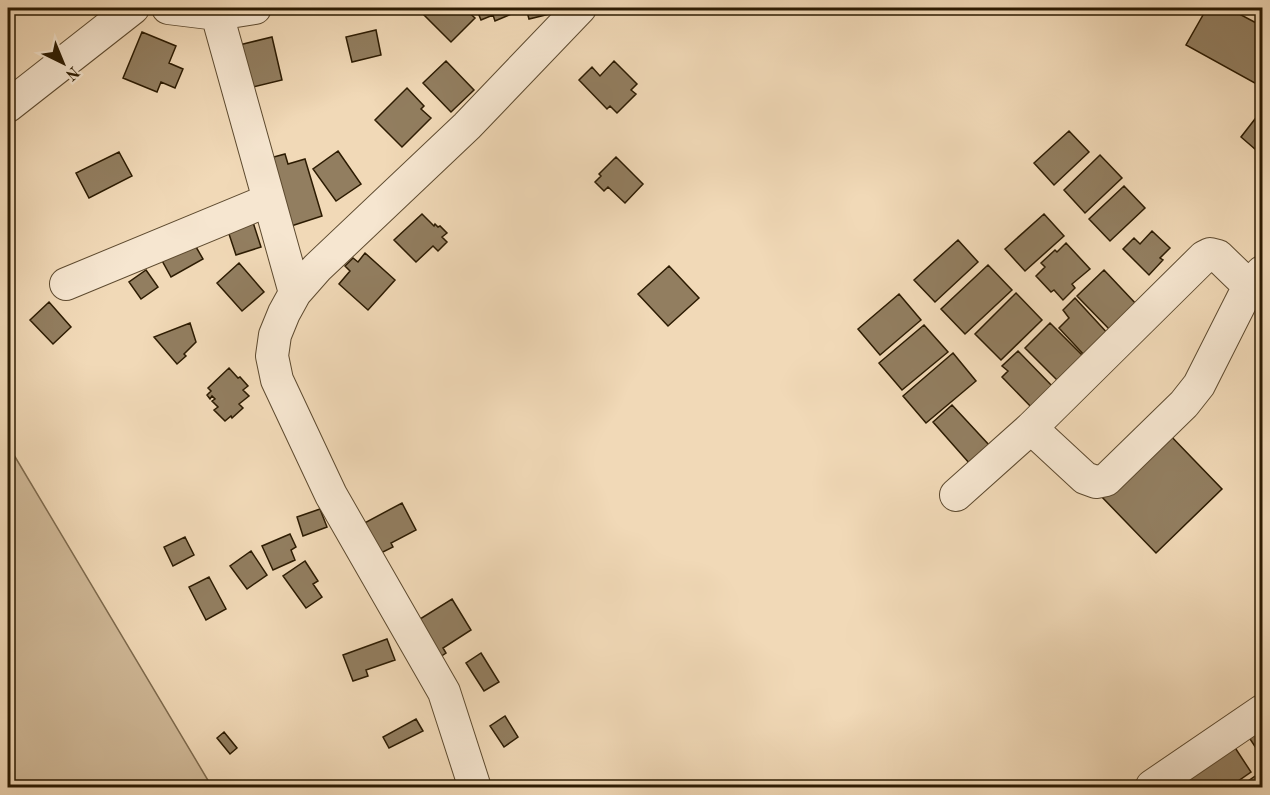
<svg xmlns="http://www.w3.org/2000/svg" width="1270" height="795" font-family="'Old Standard TT',serif">
<rect width="100%" height="100%" fill="#f1d9b7"/>
<filter id="stains"><feTurbulence type="fractalNoise" baseFrequency=".00333" numOctaves="4"/><feColorMatrix values="0 0 0 0 .2 0 0 0 0 .09 0 0 0 0 .02 0 0 0 .5 -.17"/></filter>
<radialGradient id="worn" r=".72"><stop offset=".6" stop-color="#630" stop-opacity="0"/><stop offset="1" stop-color="#630" stop-opacity=".3"/></radialGradient>
<path fill="#d0b998" stroke="#7e6a4d" stroke-width="1.5" d="M 8,445 L 212,787 L 8,787 Z"/>
<path fill="#927e60" stroke="#2c1b02" stroke-width="1.5" d="M 432,8 L 464,8 L 475,18 L 451,42 L 424,15 Z
M 476,8 L 514,8 L 516,12 L 495,21 L 493,15 L 481,20 Z
M 526,8 L 557,8 L 558,12 L 529,19 Z
M 1207,8 L 1228,8 L 1262,26 L 1262,87 L 1186,45 Z
M 376,30 L 381,55 L 352,62 L 346,37 Z
M 142,32 L 176,46 L 169,63 L 183,69 L 175,88 L 161,82 L 157,92 L 123,78 Z
M 272,37 L 282,80 L 249,88 L 239,45 Z
M 446,61 L 474,90 L 451,112 L 423,83 Z
M 614,61 L 637,84 L 631,90 L 636,94 L 617,113 L 610,106 L 607,109 L 579,80 L 592,67 L 600,76 Z
M 407,88 L 424,106 L 421,109 L 431,118 L 402,147 L 375,120 Z
M 1262,110 L 1262,155 L 1241,137 Z
M 1069,131 L 1089,152 L 1054,185 L 1034,163 Z
M 338,151 L 361,184 L 336,201 L 313,169 Z
M 119,152 L 132,176 L 89,198 L 76,173 Z
M 285,154 L 288,164 L 305,159 L 322,216 L 282,229 L 270,158 Z
M 1100,155 L 1122,178 L 1085,213 L 1064,190 Z
M 616,157 L 643,184 L 625,203 L 608,187 L 604,191 L 595,182 L 601,176 L 599,174 Z
M 1124,186 L 1145,208 L 1110,241 L 1089,219 Z
M 250,213 L 261,247 L 236,255 L 225,222 Z
M 422,214 L 434,226 L 435,224 L 438,227 L 440,226 L 447,233 L 442,237 L 447,242 L 438,251 L 433,246 L 416,262 L 394,240 Z
M 1044,214 L 1064,236 L 1025,271 L 1005,249 Z
M 1152,231 L 1170,248 L 1160,258 L 1163,260 L 1149,275 L 1123,249 L 1134,238 L 1140,244 Z
M 192,240 L 203,259 L 171,277 L 160,257 Z
M 958,240 L 978,262 L 935,302 L 914,280 Z
M 1066,243 L 1090,269 L 1072,284 L 1075,288 L 1063,300 L 1054,290 L 1051,292 L 1036,276 L 1045,267 L 1041,263 L 1055,250 L 1057,252 Z
M 365,253 L 395,280 L 368,310 L 339,284 L 350,271 L 345,266 L 353,258 L 358,262 Z
M 239,263 L 264,292 L 242,311 L 217,283 Z
M 988,265 L 1012,290 L 965,334 L 941,309 Z
M 669,266 L 699,298 L 668,326 L 638,294 Z
M 146,270 L 158,287 L 141,299 L 129,282 Z
M 1104,270 L 1137,305 L 1110,330 L 1077,296 Z
M 1016,293 L 1042,320 L 1001,360 L 975,334 Z
M 899,294 L 921,320 L 880,355 L 858,329 Z
M 1075,298 L 1110,336 L 1086,357 L 1059,328 L 1069,318 L 1063,310 Z
M 49,302 L 71,327 L 53,344 L 30,320 Z
M 190,323 L 196,342 L 184,354 L 186,356 L 177,364 L 154,337 Z
M 1050,323 L 1083,356 L 1058,381 L 1025,348 Z
M 924,325 L 948,352 L 902,390 L 879,363 Z
M 1018,351 L 1054,388 L 1033,409 L 1002,377 L 1008,371 L 1002,366 Z
M 953,353 L 976,381 L 926,423 L 903,396 Z
M 229,368 L 238,378 L 240,377 L 248,386 L 243,390 L 249,396 L 239,404 L 243,408 L 232,418 L 231,416 L 225,421 L 214,410 L 218,407 L 212,401 L 215,399 L 212,396 L 210,399 L 207,395 L 211,391 L 208,388 Z
M 952,405 L 990,446 L 970,464 L 933,422 Z
M 1165,430 L 1222,489 L 1156,553 L 1099,494 Z
M 402,503 L 416,530 L 391,543 L 393,547 L 373,557 L 357,527 Z
M 320,509 L 327,527 L 303,536 L 297,517 Z
M 290,534 L 296,547 L 291,550 L 295,560 L 273,570 L 262,546 Z
M 185,537 L 194,555 L 173,566 L 164,547 Z
M 251,551 L 267,575 L 247,589 L 230,566 Z
M 305,561 L 318,581 L 313,584 L 322,597 L 306,608 L 283,576 Z
M 209,577 L 226,609 L 206,620 L 189,587 Z
M 452,599 L 471,630 L 443,648 L 446,653 L 434,661 L 412,624 Z
M 387,639 L 395,660 L 366,670 L 368,676 L 353,681 L 343,655 Z
M 481,653 L 499,682 L 484,691 L 466,663 Z
M 505,716 L 518,737 L 504,747 L 490,726 Z
M 416,719 L 423,731 L 389,748 L 383,737 Z
M 1262,722 L 1262,757 L 1246,733 Z
M 224,732 L 237,748 L 230,754 L 217,738 Z
M 1230,740 L 1251,772 L 1228,788 L 1192,788 L 1182,772 Z
M 1258,774 L 1262,782 L 1262,788 L 1238,788 Z"/>
<g fill="none" stroke-linecap="round" stroke-linejoin="round">
<defs>
<path id="minor" d="M 168,8 L 217,14 L 255,8
M 217,14 L 295,293
M 8,106 L 133,8
M 66,284 L 269,200
M 1031,428 L 1085,478 L 1096,482 L 1106,480 L 1184,404 L 1199,385 L 1249,286 L 1262,272
M 956,495 L 1031,428 L 1204,257 L 1210,254 L 1218,256 L 1249,286
M 1152,786 L 1262,711
M 475,788 L 444,692 L 331,495 L 277,380 L 272,356 L 275,335 L 284,313 L 295,293 L 317,268 L 467,126 L 580,8"/>
</defs>
<use href="#minor" stroke="#5d4a2f" stroke-width="34"/>
<use href="#minor" stroke="#f6e6d0" stroke-width="32"/>
</g>
<rect width="1270" height="795" fill="none" stroke="#f1d9b7" stroke-width="30"/>
<rect x="9" y="9" width="1252" height="777" fill="none" stroke="#2c1b02" stroke-width="3"/>
<rect x="15" y="15" width="1240" height="765" fill="none" stroke="#2c1b02" stroke-width="1.5"/>
<g transform="translate(63 63) rotate(137)" stroke="#f6e6d0" stroke-width="4.5" paint-order="stroke">
<path d="M0-4.5L10 22L0 15L-10 22Z" fill="#2c1b02"/>
<text y="-9" font-size="16" font-weight="bold" text-anchor="middle" fill="#2c1b02">N</text>
</g>
<rect width="100%" height="100%" filter="url(#stains)"/>
<rect width="100%" height="100%" fill="url(#worn)"/>
</svg>
